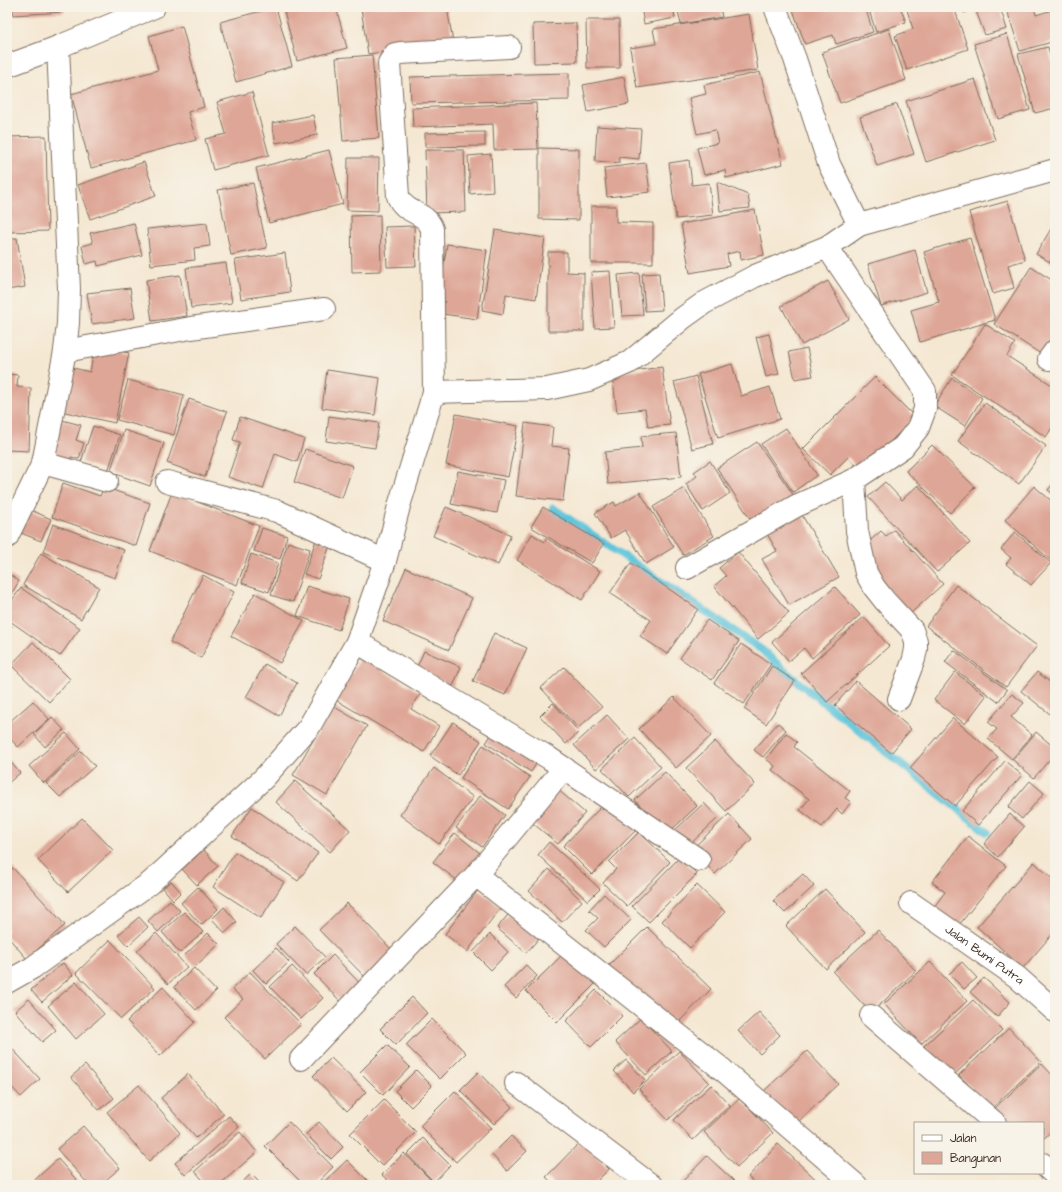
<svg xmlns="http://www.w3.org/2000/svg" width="1062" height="1192" font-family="'Architects Daughter',sans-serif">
<rect width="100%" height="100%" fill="#f7f3e8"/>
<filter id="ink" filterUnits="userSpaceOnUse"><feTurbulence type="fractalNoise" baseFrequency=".025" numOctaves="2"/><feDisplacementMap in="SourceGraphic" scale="8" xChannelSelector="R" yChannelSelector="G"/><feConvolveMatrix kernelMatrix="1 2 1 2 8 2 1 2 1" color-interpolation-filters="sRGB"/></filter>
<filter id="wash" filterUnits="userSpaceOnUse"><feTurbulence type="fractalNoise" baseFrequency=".012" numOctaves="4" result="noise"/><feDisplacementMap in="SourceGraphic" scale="16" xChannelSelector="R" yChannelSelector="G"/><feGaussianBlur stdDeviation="0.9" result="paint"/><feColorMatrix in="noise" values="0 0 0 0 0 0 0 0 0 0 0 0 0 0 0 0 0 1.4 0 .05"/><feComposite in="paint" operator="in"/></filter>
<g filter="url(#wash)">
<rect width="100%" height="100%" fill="#f5e8d3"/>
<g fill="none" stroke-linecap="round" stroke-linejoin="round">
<path stroke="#5ec5db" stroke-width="8" d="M 553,508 L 762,650 L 787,673 L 987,832"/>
</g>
<g id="blocks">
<path fill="#dea696" d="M 13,7 L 64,7 L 64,12 L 13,15 Z
M 276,7 L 292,66 L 236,82 L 220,22 Z
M 283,7 L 336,7 L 347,48 L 297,61 Z
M 369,7 L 447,7 L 453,42 L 368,54 L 361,8 Z
M 641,7 L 673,7 L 675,18 L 644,24 Z
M 677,7 L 720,7 L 722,17 L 681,24 Z
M 800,7 L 865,7 L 873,32 L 836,44 L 833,35 L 805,44 L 793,10 Z
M 868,7 L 900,7 L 906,22 L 876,32 Z
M 906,7 L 954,7 L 968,49 L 907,70 L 895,36 L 913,29 Z
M 962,7 L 981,7 L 964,13 Z
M 988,7 L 1000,7 L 1007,29 L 985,35 L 976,11 Z
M 1006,7 L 1034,7 L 1036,15 L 1055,9 L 1055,41 L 1020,51 Z
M 749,14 L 758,70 L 637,88 L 630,48 L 656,44 L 653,29 Z
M 586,20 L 619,20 L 620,68 L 587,68 Z
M 576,23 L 577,62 L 534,63 L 533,24 Z
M 182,26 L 204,107 L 188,112 L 196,140 L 91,168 L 71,94 L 158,70 L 149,36 Z
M 889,29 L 906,80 L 840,103 L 822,52 Z
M 1007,34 L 1030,110 L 998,119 L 974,44 Z
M 1048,47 L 1055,73 L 1055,108 L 1035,113 L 1018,54 Z
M 372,55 L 379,138 L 343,141 L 336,58 Z
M 760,72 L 783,164 L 726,178 L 725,170 L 704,175 L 697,148 L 718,143 L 715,130 L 697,134 L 689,98 L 706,94 L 704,85 Z
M 569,73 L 569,100 L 411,103 L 410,77 Z
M 624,77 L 629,104 L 588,112 L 583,85 Z
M 975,79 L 995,140 L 926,162 L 906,101 Z
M 252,92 L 269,155 L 213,170 L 205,139 L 226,134 L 217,102 Z
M 536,103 L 538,149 L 494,150 L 493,124 L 413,127 L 412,108 Z
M 897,104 L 914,154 L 877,166 L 860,117 Z
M 313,115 L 317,135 L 276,143 L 272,123 Z
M 597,126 L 641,129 L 639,159 L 619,157 L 619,163 L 595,161 Z
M 485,132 L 485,146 L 425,147 L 425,133 Z
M 46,136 L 48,231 L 7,232 L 7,137 Z
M 539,148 L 579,149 L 579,220 L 539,219 Z
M 329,150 L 343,204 L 269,223 L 256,168 Z
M 425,150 L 464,150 L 466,212 L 427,213 Z
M 491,154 L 493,192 L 470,194 L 468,156 Z
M 348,158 L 379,158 L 378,211 L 347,210 Z
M 689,160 L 692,185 L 709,183 L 713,215 L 676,219 L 669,163 Z
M 144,162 L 156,196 L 90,219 L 78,185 Z
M 646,163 L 650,192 L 607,197 L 604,168 Z
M 717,182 L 748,195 L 750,208 L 720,211 Z
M 253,183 L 267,248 L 231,255 L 218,190 Z
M 1008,201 L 1025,260 L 1008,265 L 1014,288 L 993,294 L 969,212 Z
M 591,206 L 616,206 L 616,222 L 653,223 L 653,263 L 591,263 Z
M 755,210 L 764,255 L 741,260 L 740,251 L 727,254 L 729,266 L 690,273 L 681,224 Z
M 380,215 L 381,271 L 352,272 L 351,216 Z
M 1055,222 L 1055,265 L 1036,254 Z
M 134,223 L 142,255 L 98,266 L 97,261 L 86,264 L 82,246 L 93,243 L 90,233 Z
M 207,223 L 210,246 L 194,248 L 195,260 L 151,265 L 147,229 Z
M 414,226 L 416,266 L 387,267 L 385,227 Z
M 495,230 L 545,238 L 536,299 L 506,294 L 503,314 L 482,310 Z
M 17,238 L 25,287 L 7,290 L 7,239 Z
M 970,238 L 995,320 L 920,342 L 911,310 L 939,302 L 924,252 Z
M 447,244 L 487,250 L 477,319 L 436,313 Z
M 915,250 L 927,292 L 881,306 L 868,264 Z
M 548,252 L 567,252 L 567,272 L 584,273 L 584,331 L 548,331 Z
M 285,253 L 290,292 L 241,299 L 235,260 Z
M 226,263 L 232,303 L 191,308 L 186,268 Z
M 1031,267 L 1055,282 L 1055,339 L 1044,356 L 994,324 Z
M 610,271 L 614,327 L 595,328 L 591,272 Z
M 639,273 L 643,315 L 622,316 L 618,275 Z
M 659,273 L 662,310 L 645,311 L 642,274 Z
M 180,275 L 187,316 L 152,321 L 146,280 Z
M 828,281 L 849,319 L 802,345 L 781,306 Z
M 130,288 L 135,318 L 92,324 L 87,293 Z
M 985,324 L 1015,343 L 1007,356 L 1055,387 L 1055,423 L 1046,437 L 952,375 Z
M 769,334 L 779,374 L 766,377 L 756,337 Z
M 95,346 L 129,353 L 115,423 L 56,410 L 65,366 L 90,372 Z
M 807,348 L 813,376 L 795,379 L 789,352 Z
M 732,364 L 741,396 L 770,387 L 780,419 L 718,438 L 698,374 Z
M 662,367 L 670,425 L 648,427 L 645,409 L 617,412 L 612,374 Z
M 327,370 L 380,378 L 375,415 L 322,408 Z
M 7,374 L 18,375 L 17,387 L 31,388 L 29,451 L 7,450 Z
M 696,376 L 713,444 L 692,449 L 674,382 Z
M 875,377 L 915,417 L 861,471 L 848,457 L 830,475 L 803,449 Z
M 952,378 L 982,398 L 965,426 L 934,406 Z
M 128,380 L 184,395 L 174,435 L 117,420 Z
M 189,399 L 227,412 L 205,477 L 167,463 Z
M 985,403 L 1046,446 L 1019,484 L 958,441 Z
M 456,414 L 518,426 L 508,477 L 446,465 Z
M 329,416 L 379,423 L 375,448 L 326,441 Z
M 240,417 L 304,439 L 297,462 L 275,454 L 263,489 L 228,477 L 240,442 L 233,440 Z
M 58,419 L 81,425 L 76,440 L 84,443 L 79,459 L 71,457 L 70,462 L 47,455 Z
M 525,423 L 553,427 L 551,446 L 569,448 L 563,501 L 516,496 Z
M 93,426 L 120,435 L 108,471 L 81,462 Z
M 786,428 L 817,475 L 793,492 L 761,444 Z
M 124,430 L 164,443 L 150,486 L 110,472 Z
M 676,433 L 681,477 L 608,484 L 605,452 L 642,448 L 641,436 Z
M 757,442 L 794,496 L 753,523 L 717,468 Z
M 932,445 L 975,487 L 950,513 L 906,471 Z
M 305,449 L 353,466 L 342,498 L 294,482 Z
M 710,461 L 730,493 L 703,511 L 686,484 L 697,476 L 694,472 Z
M 458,471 L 504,480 L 497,513 L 451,504 Z
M 1055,481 L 1055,496 L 1048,490 Z
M 885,482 L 902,500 L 918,485 L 970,543 L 937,572 L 868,497 Z
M 63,483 L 100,496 L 104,487 L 150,503 L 136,546 L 52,517 Z
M 1034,486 L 1055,504 L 1055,564 L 1005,520 Z
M 684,488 L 714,536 L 683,555 L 653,507 Z
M 172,492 L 259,526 L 237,585 L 150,551 Z
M 640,492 L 674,547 L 646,564 L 625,530 L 611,538 L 595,513 L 614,502 L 616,506 Z
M 446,507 L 511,535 L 498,565 L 433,536 Z
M 543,507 L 604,544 L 592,563 L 531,527 Z
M 26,508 L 51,519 L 41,541 L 16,531 Z
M 800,512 L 839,577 L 789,605 L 762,559 L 777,551 L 766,532 Z
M 53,524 L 124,550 L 115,578 L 43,552 Z
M 262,528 L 287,536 L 280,559 L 254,551 Z
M 894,530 L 943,584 L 910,614 L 867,566 L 863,547 L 881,531 L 886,536 Z
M 1015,532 L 1051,563 L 1031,585 L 1006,564 L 1011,558 L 1001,549 Z
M 532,534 L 545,542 L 546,538 L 600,571 L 582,600 L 517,560 Z
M 316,540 L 330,545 L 318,579 L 304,574 Z
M 288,542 L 310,549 L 293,602 L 271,595 Z
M 738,552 L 789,613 L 758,639 L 714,586 L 726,576 L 719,568 Z
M 41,553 L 99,587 L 81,619 L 23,585 Z
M 251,554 L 278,563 L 269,592 L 242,583 Z
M 631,563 L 698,609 L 667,654 L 640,636 L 651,620 L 610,593 Z
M 406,568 L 472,598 L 449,650 L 383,621 Z
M 7,573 L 19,581 L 7,602 Z
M 203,575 L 234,592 L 201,658 L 170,642 Z
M 956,585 L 1037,646 L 1006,687 L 926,626 Z
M 307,586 L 349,599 L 339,630 L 297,616 Z
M 835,587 L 860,615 L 812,658 L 804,648 L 789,661 L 772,642 Z
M 21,588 L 80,628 L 60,656 L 7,619 L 7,607 Z
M 255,593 L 304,621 L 280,663 L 231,636 Z
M 864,617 L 889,646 L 827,702 L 801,673 Z
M 707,620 L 739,641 L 712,680 L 680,658 Z
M 7,623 L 12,626 L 7,633 Z
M 494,633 L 527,648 L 505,695 L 473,681 Z
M 33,642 L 70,679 L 49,702 L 11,665 Z
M 741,644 L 771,664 L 744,704 L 714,683 Z
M 954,650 L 1007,690 L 998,702 L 945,662 Z
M 424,651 L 461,667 L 453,686 L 416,669 Z
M 361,658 L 421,693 L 411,709 L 439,726 L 424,752 L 336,700 Z
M 265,664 L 297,683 L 279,716 L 246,697 Z
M 772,666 L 795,681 L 766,724 L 744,709 Z
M 564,667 L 602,707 L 578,728 L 541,688 Z
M 955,672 L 986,696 L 965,724 L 934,700 Z
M 1037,672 L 1055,686 L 1055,718 L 1021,691 Z
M 856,681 L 911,729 L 891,753 L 835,705 Z
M 1012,694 L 1024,703 L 1011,717 L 1032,735 L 1012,759 L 988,739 L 997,729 L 988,722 Z
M 674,697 L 711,736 L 676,768 L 639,729 Z
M 33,701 L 49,719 L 18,747 L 7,735 L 7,724 Z
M 553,703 L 579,732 L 566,744 L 540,716 Z
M 333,706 L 367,726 L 327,795 L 293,775 Z
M 607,715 L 629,739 L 596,769 L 574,745 Z
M 52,717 L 64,730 L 45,747 L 34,734 Z
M 953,718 L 998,757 L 955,806 L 910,768 Z
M 453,722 L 481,741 L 458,775 L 430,756 Z
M 778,723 L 786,730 L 763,757 L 754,750 Z
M 495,729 L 540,758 L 531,772 L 486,743 Z
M 1036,732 L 1055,748 L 1055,753 L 1034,778 L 1013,760 Z
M 66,733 L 80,749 L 44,783 L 29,766 Z
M 786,733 L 797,742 L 794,747 L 850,791 L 845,798 L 851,802 L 842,814 L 837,809 L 822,827 L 800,810 L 809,799 L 772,770 L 775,766 L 766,759 Z
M 635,738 L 661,767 L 629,797 L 602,769 Z
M 715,741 L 755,784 L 726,811 L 686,768 Z
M 483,745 L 530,777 L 508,809 L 461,778 Z
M 81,751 L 95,766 L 60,797 L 46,783 Z
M 7,758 L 20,773 L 7,784 Z
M 1005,761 L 1022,775 L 978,825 L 962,811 Z
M 434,768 L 473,797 L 439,844 L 400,815 Z
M 665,772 L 697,806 L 666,835 L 635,800 Z
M 295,781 L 350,830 L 330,852 L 276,802 Z
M 1030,781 L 1044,793 L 1022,819 L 1008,807 Z
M 556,788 L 585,813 L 558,844 L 529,820 Z
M 480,796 L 505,815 L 482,847 L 456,828 Z
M 606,802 L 635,831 L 592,875 L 563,846 Z
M 704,803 L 718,818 L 687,847 L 673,832 Z
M 252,807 L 318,853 L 298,881 L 232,836 Z
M 729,814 L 752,839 L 715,874 L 692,849 Z
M 1010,814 L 1024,827 L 998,857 L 984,844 Z
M 82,818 L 113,850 L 68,892 L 38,860 Z
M 639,832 L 670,862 L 627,906 L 603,883 L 616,869 L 609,862 Z
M 455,833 L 480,853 L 458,881 L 433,862 Z
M 968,836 L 1006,866 L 955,930 L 931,911 L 945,892 L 932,882 Z
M 549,842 L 600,889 L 588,901 L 538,855 Z
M 204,850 L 218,866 L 197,885 L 182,869 Z
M 235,852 L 284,882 L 261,918 L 213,887 Z
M 680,857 L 697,874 L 649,922 L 632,906 Z
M 1034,862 L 1055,881 L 1055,931 L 1023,968 L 977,927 Z
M 13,868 L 65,925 L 27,959 L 7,936 L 7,873 Z
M 549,869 L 582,901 L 562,922 L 529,891 Z
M 803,874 L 814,886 L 785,913 L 773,901 Z
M 171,881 L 181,892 L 173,900 L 163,888 Z
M 697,885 L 725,912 L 690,948 L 662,921 Z
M 198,887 L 218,909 L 201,925 L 181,903 Z
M 825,889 L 865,932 L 826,969 L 786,926 Z
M 478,890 L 501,907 L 467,952 L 445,934 Z
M 604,894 L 631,920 L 604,947 L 586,930 L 598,918 L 589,910 Z
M 170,900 L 180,911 L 158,932 L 148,921 Z
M 347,903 L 395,953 L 368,980 L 319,930 Z
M 224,907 L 237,922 L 225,933 L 212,919 Z
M 512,910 L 541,936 L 526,953 L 497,928 Z
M 184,912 L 203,932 L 180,953 L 162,932 Z
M 139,917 L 148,927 L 128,946 L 118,935 Z
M 295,926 L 325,957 L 306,975 L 276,944 Z
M 647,927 L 711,989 L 673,1028 L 609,965 Z
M 878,930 L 916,971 L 871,1013 L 833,972 Z
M 156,933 L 187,967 L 168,984 L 137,951 Z
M 208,933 L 219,944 L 196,966 L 185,955 Z
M 490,934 L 508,952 L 491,970 L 473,952 Z
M 110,940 L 155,988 L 121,1019 L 76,973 Z
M 276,948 L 289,962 L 266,984 L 253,970 Z
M 565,952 L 596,983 L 557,1022 L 526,991 Z
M 333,955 L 366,990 L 347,1008 L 314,974 Z
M 930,962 L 967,1001 L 921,1044 L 884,1004 Z
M 962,962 L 977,978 L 964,989 L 949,974 Z
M 63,963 L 73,975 L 42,1002 L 31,990 Z
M 526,965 L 537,976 L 516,998 L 504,987 Z
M 292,966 L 323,998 L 301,1019 L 270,987 Z
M 194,968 L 216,991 L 196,1010 L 174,987 Z
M 250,972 L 301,1024 L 265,1059 L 224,1017 L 243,999 L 232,989 Z
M 984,978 L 1010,1002 L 997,1017 L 970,992 Z
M 76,982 L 104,1014 L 76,1039 L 48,1006 Z
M 163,987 L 195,1022 L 160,1056 L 127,1021 Z
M 596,990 L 622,1016 L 591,1047 L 566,1021 Z
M 412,997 L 427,1013 L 396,1045 L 380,1029 Z
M 29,999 L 56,1030 L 42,1042 L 15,1011 Z
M 973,1000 L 1002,1030 L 953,1076 L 924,1046 Z
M 759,1012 L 780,1035 L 760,1054 L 738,1031 Z
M 641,1018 L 672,1051 L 646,1075 L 615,1042 Z
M 432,1019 L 466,1053 L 440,1079 L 406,1045 Z
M 1009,1028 L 1041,1062 L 991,1109 L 959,1075 Z
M 7,1043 L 40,1079 L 21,1097 L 7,1082 Z
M 387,1045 L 410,1067 L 383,1095 L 360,1072 Z
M 679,1051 L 709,1082 L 668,1120 L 639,1089 Z
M 807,1051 L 838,1084 L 795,1125 L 764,1091 Z
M 331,1058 L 366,1092 L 347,1111 L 313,1076 Z
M 626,1060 L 645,1080 L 633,1092 L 614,1071 Z
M 1042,1064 L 1055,1078 L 1055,1128 L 1043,1139 L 1043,1123 L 1008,1123 L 994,1109 Z
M 85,1065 L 114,1098 L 99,1110 L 71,1077 Z
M 416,1070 L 432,1086 L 411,1107 L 395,1091 Z
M 478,1072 L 512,1107 L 494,1124 L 460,1090 Z
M 188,1074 L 224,1114 L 196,1138 L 161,1098 Z
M 139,1085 L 180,1133 L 149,1161 L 107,1112 Z
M 711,1085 L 730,1105 L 693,1140 L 674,1120 Z
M 455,1091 L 491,1128 L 456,1162 L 420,1126 Z
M 740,1098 L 773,1133 L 737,1167 L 704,1132 Z
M 384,1100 L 416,1132 L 382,1166 L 350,1134 Z
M 229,1116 L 239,1127 L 185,1175 L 175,1163 Z
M 289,1122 L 333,1167 L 315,1185 L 304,1185 L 265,1146 Z
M 319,1122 L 343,1147 L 331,1159 L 306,1134 Z
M 83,1126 L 120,1168 L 100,1185 L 89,1185 L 57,1149 Z
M 1055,1130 L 1055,1140 L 1050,1135 Z
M 240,1132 L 257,1152 L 219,1185 L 207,1185 L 195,1171 Z
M 511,1136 L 527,1151 L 507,1171 L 492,1155 Z
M 423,1138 L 450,1165 L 434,1182 L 407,1154 Z
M 581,1141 L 609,1169 L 593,1185 L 554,1185 L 546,1177 Z
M 778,1144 L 822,1185 L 757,1185 L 748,1177 Z
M 404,1153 L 436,1185 L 393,1185 L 382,1175 Z
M 707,1156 L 734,1181 L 730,1185 L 679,1185 Z
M 58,1159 L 81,1185 L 29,1185 Z
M 347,1160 L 372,1185 L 321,1185 Z
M 251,1174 L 262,1185 L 239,1185 Z"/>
</g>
</g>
<g filter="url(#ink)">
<use href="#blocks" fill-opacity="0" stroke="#7c6c5d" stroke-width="1"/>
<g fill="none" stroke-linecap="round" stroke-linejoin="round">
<defs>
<g id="minor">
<path d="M 775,7 L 795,59 L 829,164 L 859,225 L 1055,170"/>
<path d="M 7,66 L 58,47 L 154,7"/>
<path d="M 65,351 L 191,328 L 324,309"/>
<path d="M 1049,359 L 1055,351"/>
<path d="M 434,392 L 547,389 L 589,380 L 630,362 L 683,318 L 704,303 L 755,276 L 827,247 L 859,225"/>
<path d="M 43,463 L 107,481"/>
<path d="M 854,480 L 857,531 L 866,573 L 874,587 L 885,601 L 912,630 L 916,641 L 916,649 L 914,659 L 899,699"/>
<path d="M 167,482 L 277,511 L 385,561"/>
<path d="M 7,537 L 43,463 L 65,351 L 68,323 L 69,289 L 58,47"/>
<path d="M 687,568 L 796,506 L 854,480 L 903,447 L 918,428 L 925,409 L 925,391 L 827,247"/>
<path d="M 357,642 L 549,758 L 699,860"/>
<path d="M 476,875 L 723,1070 L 856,1185"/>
<path id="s1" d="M 911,903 L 1017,977 L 1055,1011"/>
<path d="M 7,982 L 32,968 L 150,883 L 264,778 L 309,727 L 357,642 L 385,561 L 399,506 L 434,392 L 432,229 C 426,211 404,214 398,196 L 389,63 L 395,54 L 400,53 L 509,47"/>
<path d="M 871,1016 L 995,1123"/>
<path d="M 301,1059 L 476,875 L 564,768"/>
<path d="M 516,1083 L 651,1185"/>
<path d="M 1043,1164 L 1055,1175"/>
</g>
</defs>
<use href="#minor" stroke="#7c6c5d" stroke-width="24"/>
<use href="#minor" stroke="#fff" stroke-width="22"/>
</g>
</g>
<g text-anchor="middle" stroke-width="3" stroke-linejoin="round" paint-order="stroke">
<g font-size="12" fill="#3b2a1e" stroke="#f7f3e8">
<text dy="4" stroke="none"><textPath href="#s1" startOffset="90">Jalan Bumi Putra</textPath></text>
</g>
</g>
<rect width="1062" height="1192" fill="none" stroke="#f7f3e8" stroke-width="24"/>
<rect x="914" y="1122" width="130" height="52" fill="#f7f3e8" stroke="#aca397"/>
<rect x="922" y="1135" width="20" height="6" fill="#ffffff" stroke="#aca397"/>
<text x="950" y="1142" font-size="12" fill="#3b2a1e">Jalan</text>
<rect x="922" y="1152" width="20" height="12" fill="#dea696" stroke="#aca397"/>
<text x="950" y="1162" font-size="12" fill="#3b2a1e">Bangunan</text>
</svg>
